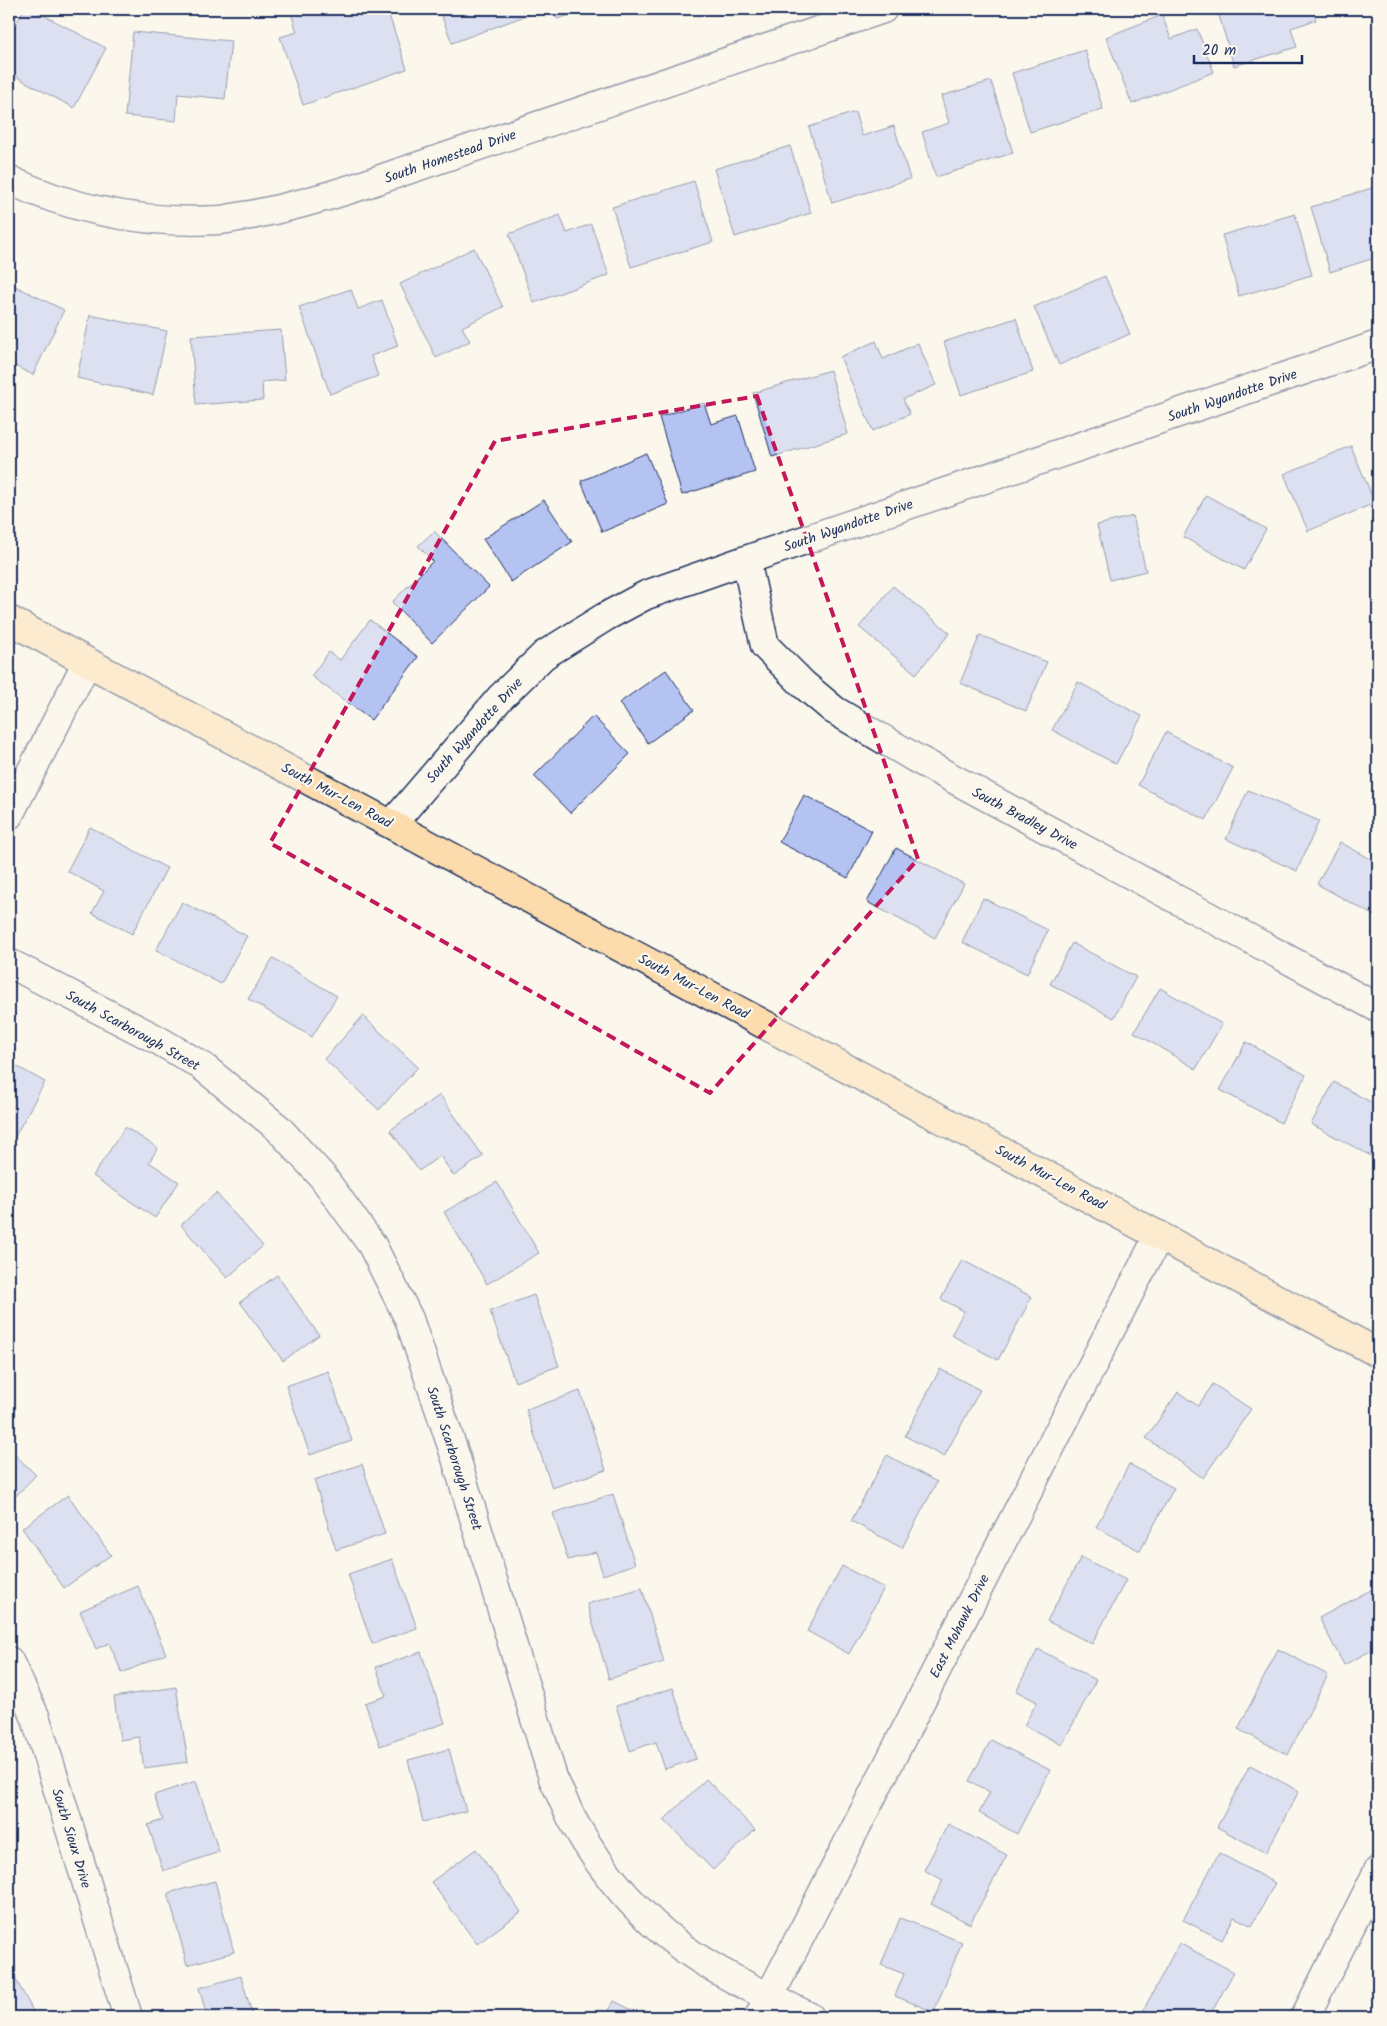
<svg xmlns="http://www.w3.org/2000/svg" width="1387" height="2026" font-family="Kalam,sans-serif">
<rect width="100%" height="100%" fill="#fbf7ec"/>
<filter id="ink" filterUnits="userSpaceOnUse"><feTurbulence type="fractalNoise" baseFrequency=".02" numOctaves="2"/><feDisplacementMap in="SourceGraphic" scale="10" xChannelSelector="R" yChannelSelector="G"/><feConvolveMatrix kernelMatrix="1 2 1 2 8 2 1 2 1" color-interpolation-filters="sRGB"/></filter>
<g filter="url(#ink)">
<path fill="#b5c3f3" stroke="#1b2f5e" d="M 24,9 L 32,9 L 106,48 L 74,108 L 9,73 L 9,37 Z
M 302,9 L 387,9 L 407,69 L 303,105 L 280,37 L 297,32 L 291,13 Z
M 439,9 L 528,9 L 530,14 L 452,43 Z
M 554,9 L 591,9 L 557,19 Z
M 1217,9 L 1313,9 L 1316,20 L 1291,28 L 1297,47 L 1234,66 Z
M 1162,15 L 1171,39 L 1197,29 L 1214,72 L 1132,104 L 1106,37 Z
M 133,32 L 231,41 L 225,99 L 178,94 L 176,121 L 125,116 Z
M 1085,50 L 1103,109 L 1030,132 L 1012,73 Z
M 991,81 L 1013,153 L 936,177 L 922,132 L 949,123 L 941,96 Z
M 855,112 L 862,136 L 894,126 L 910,179 L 832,203 L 809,127 Z
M 790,146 L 811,213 L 735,237 L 714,169 Z
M 694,181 L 713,242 L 631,267 L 612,207 Z
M 1378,186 L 1378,257 L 1330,272 L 1311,207 Z
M 1295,214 L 1312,275 L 1239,296 L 1222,235 Z
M 560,215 L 567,233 L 591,224 L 609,275 L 534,303 L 509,234 Z
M 474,248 L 503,307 L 462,327 L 470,341 L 436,358 L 400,284 Z
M 1105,276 L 1130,334 L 1059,365 L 1034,307 Z
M 9,283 L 64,310 L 33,375 L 9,363 Z
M 351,289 L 358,309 L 382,300 L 398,346 L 371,356 L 378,376 L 330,394 L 299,307 Z
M 90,315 L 167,331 L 153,395 L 77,378 Z
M 1016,318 L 1033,372 L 961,395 L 944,342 Z
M 281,330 L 285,380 L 262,382 L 263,400 L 196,405 L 191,336 Z
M 876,341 L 883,359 L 918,343 L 936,385 L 903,399 L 910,414 L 873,431 L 840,357 Z
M 830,370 L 848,434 L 772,457 L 753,393 Z
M 704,403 L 711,424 L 738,416 L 755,472 L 682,495 L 659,417 Z
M 1351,446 L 1375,503 L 1308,531 L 1284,474 Z
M 646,453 L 668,504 L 602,532 L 581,481 Z
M 1206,495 L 1266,529 L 1244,570 L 1183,537 Z
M 544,500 L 572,542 L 511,582 L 483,539 Z
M 1133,516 L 1146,571 L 1110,580 L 1097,525 Z
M 434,531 L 489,587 L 432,643 L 392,602 L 433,561 L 418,546 Z
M 893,586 L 950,633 L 916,674 L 859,627 Z
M 370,620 L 418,657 L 371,720 L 311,676 L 329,652 L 340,660 Z
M 980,635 L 1047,662 L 1026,711 L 960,683 Z
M 666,670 L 694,710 L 648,743 L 619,703 Z
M 1078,682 L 1142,716 L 1116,764 L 1052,730 Z
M 593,716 L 630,754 L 570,813 L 534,776 Z
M 1166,732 L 1233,768 L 1206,820 L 1138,785 Z
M 1248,790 L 1319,821 L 1297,871 L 1226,839 Z
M 804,795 L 872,831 L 848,878 L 779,842 Z
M 90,827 L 167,868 L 132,934 L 92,913 L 104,891 L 67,871 Z
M 1340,842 L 1378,863 L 1378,918 L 1317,884 Z
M 896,848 L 964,884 L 935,938 L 867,902 Z
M 983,898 L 1048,930 L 1027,974 L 962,942 Z
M 182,902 L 247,936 L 221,984 L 156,950 Z
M 1072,943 L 1136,977 L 1114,1018 L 1050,984 Z
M 273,958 L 337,996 L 312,1037 L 248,999 Z
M 1160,988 L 1222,1024 L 1196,1069 L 1134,1032 Z
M 363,1016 L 418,1067 L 379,1110 L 324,1059 Z
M 1246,1042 L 1306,1075 L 1281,1123 L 1220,1090 Z
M 9,1062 L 45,1082 L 9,1147 Z
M 1334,1082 L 1378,1106 L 1378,1147 L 1373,1157 L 1311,1124 Z
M 440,1095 L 483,1156 L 454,1176 L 440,1156 L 419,1171 L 390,1130 Z
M 125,1127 L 158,1148 L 149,1162 L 179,1182 L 155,1218 L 93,1176 Z
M 497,1182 L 539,1253 L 487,1284 L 444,1212 Z
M 216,1193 L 263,1246 L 227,1278 L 181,1225 Z
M 962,1260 L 1032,1297 L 998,1360 L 951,1335 L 964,1311 L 941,1299 Z
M 277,1275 L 319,1335 L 283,1361 L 240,1302 Z
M 534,1295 L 559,1366 L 515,1382 L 490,1311 Z
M 940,1369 L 980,1390 L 944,1457 L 905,1436 Z
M 328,1371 L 352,1441 L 310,1455 L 286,1386 Z
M 1213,1384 L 1251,1409 L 1203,1478 L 1146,1438 L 1178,1392 L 1198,1406 Z
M 580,1391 L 606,1470 L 552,1488 L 526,1410 Z
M 9,1449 L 36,1475 L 9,1503 Z
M 887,1455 L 937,1482 L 902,1548 L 851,1521 Z
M 362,1464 L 385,1534 L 336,1550 L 314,1480 Z
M 1129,1464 L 1174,1488 L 1140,1551 L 1096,1527 Z
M 613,1494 L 635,1564 L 603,1575 L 596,1552 L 568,1560 L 553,1513 Z
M 68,1495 L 111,1555 L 64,1588 L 22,1528 Z
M 1081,1557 L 1126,1580 L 1092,1644 L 1047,1621 Z
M 392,1559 L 417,1628 L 372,1644 L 348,1574 Z
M 842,1566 L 884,1588 L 849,1654 L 807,1631 Z
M 138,1586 L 166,1654 L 122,1673 L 109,1643 L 96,1649 L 80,1611 Z
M 1378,1586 L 1378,1647 L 1344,1665 L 1319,1618 Z
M 642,1588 L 664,1662 L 609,1679 L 587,1604 Z
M 1038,1649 L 1096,1680 L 1062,1745 L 1024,1725 L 1037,1702 L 1016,1691 Z
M 1278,1649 L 1328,1675 L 1288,1755 L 1238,1729 Z
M 421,1652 L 445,1723 L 380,1746 L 365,1703 L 386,1696 L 376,1667 Z
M 176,1687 L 188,1762 L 144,1768 L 139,1737 L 120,1740 L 114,1697 Z
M 673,1688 L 696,1759 L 665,1769 L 656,1742 L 630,1751 L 616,1706 Z
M 991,1740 L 1050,1770 L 1017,1834 L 979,1813 L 990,1792 L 969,1781 Z
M 449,1749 L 466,1811 L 423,1822 L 408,1760 Z
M 1250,1765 L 1299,1791 L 1266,1853 L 1217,1827 Z
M 706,1779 L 755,1830 L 713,1870 L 664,1820 Z
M 196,1781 L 219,1852 L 163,1871 L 148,1825 L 163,1820 L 154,1795 Z
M 948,1824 L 1007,1855 L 970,1924 L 931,1904 L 943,1880 L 924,1870 Z
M 476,1849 L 521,1912 L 477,1944 L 431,1882 Z
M 1219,1853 L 1275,1883 L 1252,1926 L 1234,1917 L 1222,1940 L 1183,1920 Z
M 215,1881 L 234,1952 L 187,1965 L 168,1893 Z
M 900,1918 L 962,1942 L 934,2012 L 895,1996 L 904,1974 L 881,1965 Z
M 1179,1943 L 1234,1972 L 1209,2017 L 1156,2017 L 1143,2011 Z
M 14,1976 L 33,2011 L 21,2017 L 9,2017 L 9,1978 Z
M 241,1976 L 253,2017 L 207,2017 L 199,1988 Z
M 614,2001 L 646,2017 L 605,2017 Z"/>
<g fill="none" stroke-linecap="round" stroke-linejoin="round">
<defs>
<path id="minor" d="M 9,180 C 75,211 147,224 220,220 C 230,219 241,216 251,215 C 286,208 320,199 354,188 L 883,9
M 746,560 L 765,646 L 803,684 L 834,710 L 915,758 L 1378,1008
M 9,815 L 87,662
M 392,824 L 500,698 L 544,655 L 605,617 L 646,595 L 746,560 L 1378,345
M 9,963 L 158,1040 L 202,1066 L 278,1128 L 322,1176 L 372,1245 L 409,1319 L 455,1455 L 553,1778 C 561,1794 567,1811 576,1826 C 603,1873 639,1916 683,1948 C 722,1976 768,1996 810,2017
M 9,1661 L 35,1716 L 128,2017
M 759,2017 L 1159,1235
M 1305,2017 L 1378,1871"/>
<path id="major" d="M 9,620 L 1378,1353"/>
</defs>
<use href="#minor" stroke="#1b2f5e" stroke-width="31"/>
<use href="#major" stroke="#1b2f5e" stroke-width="31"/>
<use href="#minor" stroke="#fbf7ec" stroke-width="28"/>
<use href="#major" stroke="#fcdcac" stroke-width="28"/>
</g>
</g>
<path d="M0 0H1387V2026H0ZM 757,396 L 918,859 L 710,1093 L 270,843 L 495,441 Z" fill="#fbf7ec" fill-opacity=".55" fill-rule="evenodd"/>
<path fill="none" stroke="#c2185b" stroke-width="4" stroke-dasharray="10 6" stroke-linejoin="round" d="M 757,396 L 918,859 L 710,1093 L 270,843 L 495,441 Z"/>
<g text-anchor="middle" stroke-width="4.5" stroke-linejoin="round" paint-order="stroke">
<g font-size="14" fill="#1b2f5e" stroke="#fbf7ec">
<text transform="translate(450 156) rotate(-19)" y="5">South Homestead Drive</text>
<text transform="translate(1232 395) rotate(-19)" y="5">South Wyandotte Drive</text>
<text transform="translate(848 525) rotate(-19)" y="5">South Wyandotte Drive</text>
<text transform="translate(474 730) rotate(-48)" y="5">South Wyandotte Drive</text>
<text transform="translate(337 795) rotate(28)" y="5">South Mur-Len Road</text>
<text transform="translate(1025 818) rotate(28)" y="5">South Bradley Drive</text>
<text transform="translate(694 986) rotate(28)" y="5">South Mur-Len Road</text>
<text transform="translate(133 1030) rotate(29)" y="5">South Scarborough Street</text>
<text transform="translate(1051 1177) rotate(28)" y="5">South Mur-Len Road</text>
<text transform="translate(455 1458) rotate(72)" y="5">South Scarborough Street</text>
<text transform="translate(959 1626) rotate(-63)" y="5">East Mohawk Drive</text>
<text transform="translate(72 1838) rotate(73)" y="5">South Sioux Drive</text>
</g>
</g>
<rect width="1387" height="2026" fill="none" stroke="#fbf7ec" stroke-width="30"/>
<rect x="15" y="15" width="1357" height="1996" fill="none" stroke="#1b2f5e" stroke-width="2" filter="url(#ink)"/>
<path d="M1194 55v8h108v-8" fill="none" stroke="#1b2f5e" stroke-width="2.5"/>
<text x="1202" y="55" font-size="15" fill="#1b2f5e" stroke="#fbf7ec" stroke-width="4" paint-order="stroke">20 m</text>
</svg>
